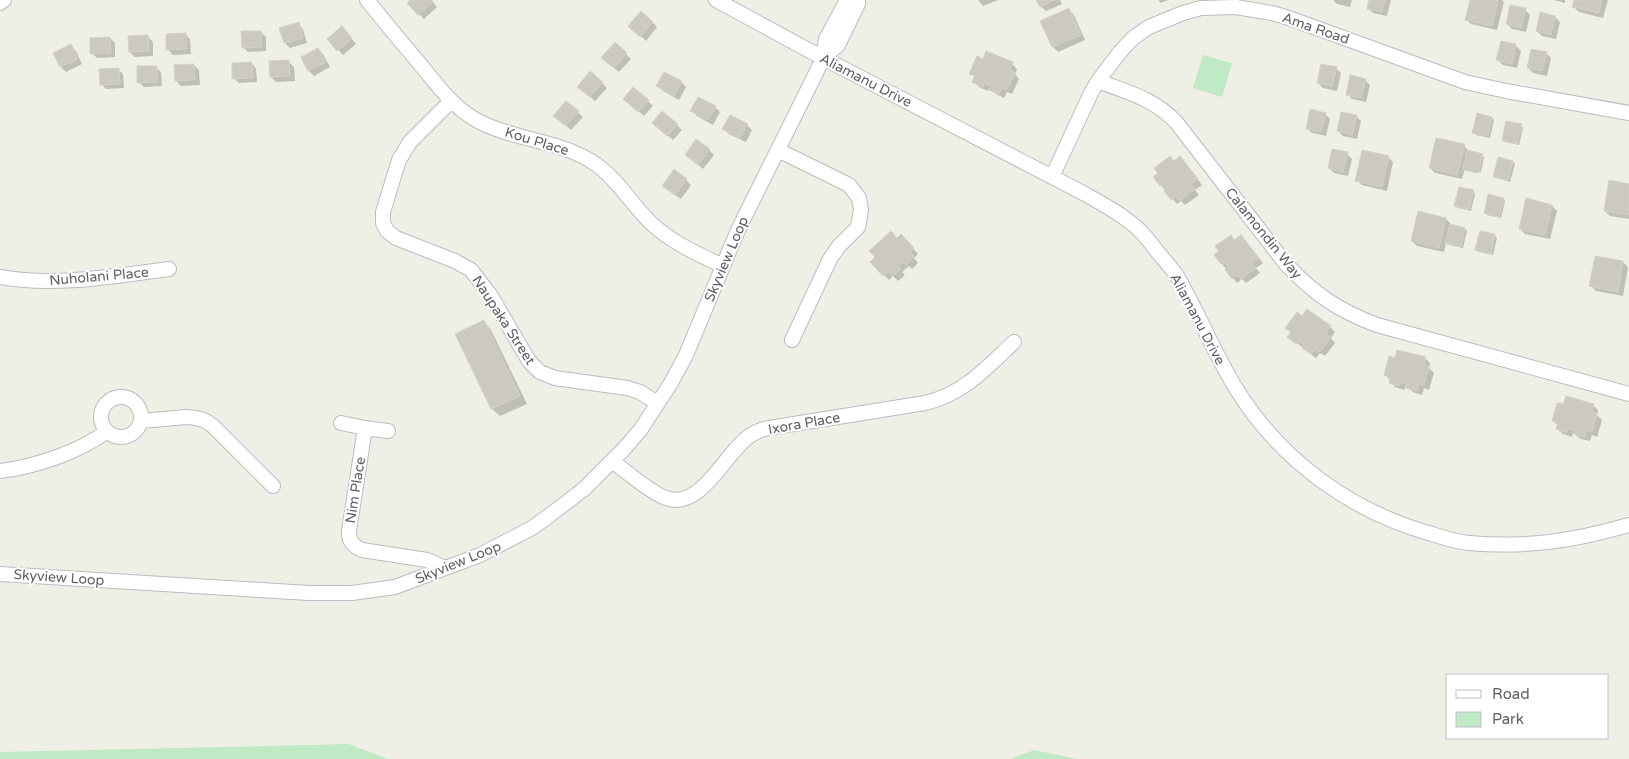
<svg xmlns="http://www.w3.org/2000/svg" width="1629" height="759" font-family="'Varela Round',sans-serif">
<rect width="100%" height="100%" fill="#f0efe5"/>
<path fill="#c0e9c6" d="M 1203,55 L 1232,63 L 1222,97 L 1193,88 Z
M 349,744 L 388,759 L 0,759 L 0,752 Z
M 1034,750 L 1077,759 L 1011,759 Z"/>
<path fill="#0003" d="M 412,0 L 431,0 L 437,7 L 424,19 L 419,14 Z
M 978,0 L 998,0 L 983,6 Z
M 1038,0 L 1060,0 L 1062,4 L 1046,11 L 1041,6 Z
M 1158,0 L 1168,0 L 1161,3 Z
M 1333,0 L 1352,0 L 1350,7 L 1337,4 Z
M 1370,0 L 1391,0 L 1387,16 L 1373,13 L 1368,8 Z
M 1471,0 L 1502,0 L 1504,2 L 1497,30 L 1471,24 L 1466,19 Z
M 1554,0 L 1565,0 L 1565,3 Z
M 1575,0 L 1608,0 L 1603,18 L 1579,12 L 1574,7 Z
M 1069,10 L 1074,15 L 1085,40 L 1058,52 L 1053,47 L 1042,22 Z
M 1525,10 L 1530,15 L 1526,32 L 1512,29 L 1507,24 Z
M 1555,17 L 1560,22 L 1556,39 L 1542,36 L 1537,31 Z
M 652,22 L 657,27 L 646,41 L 635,31 Z
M 298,24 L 303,29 L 307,43 L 290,48 L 285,43 Z
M 261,32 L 266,37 L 266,51 L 248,52 L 243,47 Z
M 347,33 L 356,44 L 343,55 L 328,39 Z
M 185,34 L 190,39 L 191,54 L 173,55 L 168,50 Z
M 148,37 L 153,42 L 153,56 L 135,57 L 130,52 Z
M 110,38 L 115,43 L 115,57 L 97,58 L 92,53 Z
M 71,46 L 76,51 L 82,64 L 66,72 L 61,67 L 55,53 Z
M 1516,46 L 1521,51 L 1517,68 L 1503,65 L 1498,60 Z
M 318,49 L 323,54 L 330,67 L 314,76 L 309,71 L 302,58 Z
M 1546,53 L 1551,58 L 1547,76 L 1533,73 L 1528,68 Z
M 626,54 L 631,59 L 619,72 L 608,63 Z
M 983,60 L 1012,64 L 1017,69 L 1015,74 L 1019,79 L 1012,94 L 1007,92 L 1004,98 L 996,94 L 989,88 L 988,91 L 979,87 L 974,82 L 975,78 L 971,73 Z
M 289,62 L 294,67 L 295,81 L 276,82 L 271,77 Z
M 251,63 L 256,68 L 257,82 L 239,83 L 234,78 Z
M 194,65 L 199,70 L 200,85 L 181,86 L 176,81 Z
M 156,67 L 161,72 L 162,86 L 144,87 L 139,82 Z
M 1336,68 L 1341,73 L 1337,91 L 1323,88 L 1318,83 Z
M 118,69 L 123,74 L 124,88 L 106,89 L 101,84 Z
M 1365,80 L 1370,85 L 1366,102 L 1352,99 L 1347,94 Z
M 681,82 L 686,87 L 679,100 L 663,91 L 658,86 Z
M 602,83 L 607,88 L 595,101 L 584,92 Z
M 648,101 L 653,106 L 644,116 L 630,104 Z
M 567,103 L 583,117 L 571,130 L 560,121 Z
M 715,107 L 720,112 L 713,125 L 697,116 L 692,111 Z
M 1325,114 L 1330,119 L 1326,136 L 1312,133 L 1307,128 Z
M 1356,116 L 1361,121 L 1357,139 L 1343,136 L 1338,131 Z
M 1492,118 L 1494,120 L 1490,138 L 1476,135 L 1474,132 Z
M 677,125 L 682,130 L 673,140 L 659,128 Z
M 747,125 L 752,130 L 746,142 L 729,134 L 724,129 Z
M 1521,125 L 1523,128 L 1519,145 L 1505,142 L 1503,140 Z
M 1464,146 L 1469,151 L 1482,155 L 1484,157 L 1481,172 L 1465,169 L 1462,179 L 1435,173 L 1430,168 Z
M 709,150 L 714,155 L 703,169 L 686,155 Z
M 1347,154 L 1352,159 L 1348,176 L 1334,173 L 1329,168 Z
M 1388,157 L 1393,162 L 1387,191 L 1362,185 L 1357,180 Z
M 1174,162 L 1185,163 L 1202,185 L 1195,190 L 1199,195 L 1185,205 L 1181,201 L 1177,204 L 1161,185 L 1160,173 Z
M 1513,162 L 1515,164 L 1510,182 L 1497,178 L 1495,176 Z
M 686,180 L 691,185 L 681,199 L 669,191 Z
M 1629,185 L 1629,219 L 1610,216 L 1605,211 Z
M 1473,191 L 1475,194 L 1471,211 L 1458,208 L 1455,205 Z
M 1503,199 L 1505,201 L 1501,218 L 1487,215 L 1485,213 Z
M 1552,206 L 1557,211 L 1550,239 L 1525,234 L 1520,229 Z
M 1446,219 L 1451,224 L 1450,225 L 1465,229 L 1467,231 L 1463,248 L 1449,245 L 1446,243 L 1444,252 L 1417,246 L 1412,241 Z
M 1230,236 L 1235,241 L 1241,236 L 1263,263 L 1256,268 L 1260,273 L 1246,283 L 1242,279 L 1237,283 L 1216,256 Z
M 1495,236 L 1497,238 L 1493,255 L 1479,252 L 1477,250 Z
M 897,239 L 906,241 L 918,254 L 914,258 L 918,263 L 912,269 L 909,266 L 902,272 L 905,275 L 898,281 L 893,276 L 889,280 L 884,275 Z
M 1623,262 L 1628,267 L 1623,296 L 1596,291 L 1591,286 Z
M 484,322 L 491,330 L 527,404 L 500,416 L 492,409 L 457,334 Z
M 1330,327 L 1335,332 L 1331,338 L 1335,343 L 1325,356 L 1320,353 L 1316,358 L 1289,337 L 1292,333 Z
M 1425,358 L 1430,363 L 1429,368 L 1434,373 L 1429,390 L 1424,388 L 1422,395 L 1413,392 L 1407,387 L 1406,386 L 1404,390 L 1395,387 L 1385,374 L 1396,359 Z
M 1593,405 L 1598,410 L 1597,415 L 1602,420 L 1597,437 L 1592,435 L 1590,441 L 1581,439 L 1573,433 L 1572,437 L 1563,434 L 1558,429 L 1559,426 L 1553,421 Z"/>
<path fill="#cbc9c2" stroke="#d5d2c2" d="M 410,0 L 432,0 L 433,2 L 418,15 L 407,3 Z
M 1036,0 L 1055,0 L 1040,7 Z
M 1369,0 L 1385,0 L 1382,12 L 1367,9 Z
M 1470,0 L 1498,0 L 1492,26 L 1465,20 Z
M 1574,0 L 1602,0 L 1599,13 L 1572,7 Z
M 1510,5 L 1526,8 L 1521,28 L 1506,24 Z
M 1069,8 L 1081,35 L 1052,47 L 1040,21 Z
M 641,11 L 653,22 L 640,37 L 628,26 Z
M 1540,12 L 1555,16 L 1551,35 L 1536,31 Z
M 299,22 L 303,38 L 284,43 L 279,28 Z
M 342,26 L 352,38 L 337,51 L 327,39 Z
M 241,31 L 261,31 L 262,47 L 242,48 Z
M 186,33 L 187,49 L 166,50 L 166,34 Z
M 148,35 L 149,51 L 129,52 L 128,36 Z
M 110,37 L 111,53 L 90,54 L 90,38 Z
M 1501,41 L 1516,44 L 1512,64 L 1496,60 Z
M 615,42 L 627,53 L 614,68 L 601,58 Z
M 71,44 L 78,59 L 60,67 L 53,53 Z
M 318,48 L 326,62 L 308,71 L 301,57 Z
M 1531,49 L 1547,52 L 1542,71 L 1527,68 Z
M 986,51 L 1013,62 L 1010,70 L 1015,73 L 1007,90 L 1002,88 L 999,94 L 989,90 L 991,86 L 984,83 L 983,87 L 972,82 L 975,76 L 969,74 L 977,56 L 983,59 Z
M 289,60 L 290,76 L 270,77 L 269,61 Z
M 252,62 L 253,78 L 232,79 L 232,63 Z
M 194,64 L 195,80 L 175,81 L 174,65 Z
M 1321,64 L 1337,67 L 1332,86 L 1317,83 Z
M 137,66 L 157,66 L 157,82 L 137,83 Z
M 119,68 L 120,84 L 100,85 L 99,69 Z
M 590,71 L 603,82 L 590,97 L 577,87 Z
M 664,72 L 682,81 L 674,96 L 656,86 Z
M 1350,75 L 1366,79 L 1361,98 L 1346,95 Z
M 633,87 L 649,100 L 638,112 L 623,99 Z
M 698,97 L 716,106 L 708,120 L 690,111 Z
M 566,101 L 579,111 L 566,126 L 553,116 Z
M 1310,109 L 1326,113 L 1321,132 L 1306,129 Z
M 662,111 L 678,124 L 667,136 L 652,123 Z
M 1341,112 L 1357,115 L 1352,135 L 1337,131 Z
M 1477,113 L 1492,117 L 1488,136 L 1472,133 Z
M 730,115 L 748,124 L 740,138 L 722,129 Z
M 1506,121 L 1522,124 L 1517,144 L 1502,140 Z
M 1436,138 L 1465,144 L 1457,175 L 1429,168 Z
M 696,139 L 710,149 L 698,165 L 685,155 Z
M 1332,149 L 1348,152 L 1343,172 L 1328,168 Z
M 1362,150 L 1389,156 L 1382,187 L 1355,181 Z
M 1467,150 L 1483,154 L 1478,173 L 1463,170 Z
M 1170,156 L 1174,161 L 1180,156 L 1198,179 L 1191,184 L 1195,189 L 1179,201 L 1176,196 L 1171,200 L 1164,191 L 1167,189 L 1163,183 L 1160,186 L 1153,177 L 1158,173 L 1154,168 Z
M 1498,157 L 1513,161 L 1508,180 L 1493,177 Z
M 674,169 L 687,179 L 675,195 L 662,186 Z
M 1609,180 L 1629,184 L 1629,215 L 1604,211 Z
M 1459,187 L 1474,190 L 1469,210 L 1454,206 Z
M 1488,194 L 1504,198 L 1499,217 L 1484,213 Z
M 1526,198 L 1552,205 L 1545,235 L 1519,229 Z
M 1418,211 L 1446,218 L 1439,248 L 1411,241 Z
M 1450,224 L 1465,228 L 1461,247 L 1445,243 Z
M 891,231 L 897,238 L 901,234 L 914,248 L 910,252 L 914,257 L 906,265 L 903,262 L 898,266 L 901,269 L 892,277 L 888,272 L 883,276 L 870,262 L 875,257 L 869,251 Z
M 1480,231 L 1495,234 L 1491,254 L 1475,250 Z
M 1231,235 L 1234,240 L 1241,235 L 1259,258 L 1252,263 L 1256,268 L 1241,279 L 1237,275 L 1232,279 L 1225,270 L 1228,267 L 1224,262 L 1221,264 L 1214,255 L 1219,251 L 1215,246 Z
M 1595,256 L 1623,261 L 1618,292 L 1589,286 Z
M 1307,309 L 1331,326 L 1326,333 L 1331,337 L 1320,352 L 1315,349 L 1311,354 L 1302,348 L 1304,345 L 1299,341 L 1296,344 L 1287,337 L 1291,332 L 1285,328 L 1297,312 L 1302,316 Z
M 484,320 L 520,396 L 491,409 L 455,334 Z
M 1397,350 L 1426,357 L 1424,365 L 1429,367 L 1424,385 L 1419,384 L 1417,391 L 1406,388 L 1407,384 L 1401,382 L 1399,386 L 1389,383 L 1390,377 L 1384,375 L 1389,356 L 1395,358 Z
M 1566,396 L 1594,404 L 1592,412 L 1597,414 L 1592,432 L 1587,431 L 1585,437 L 1574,434 L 1575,431 L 1568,429 L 1567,432 L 1556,429 L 1558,423 L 1552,421 L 1557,403 L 1563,404 Z"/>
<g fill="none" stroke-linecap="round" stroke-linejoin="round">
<defs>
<path id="minor" d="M 367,0 C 384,21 402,43 420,64 C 438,86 454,109 480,122 C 517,141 562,140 597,165 C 619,181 632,205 651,223 C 672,243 698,254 723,266
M 716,0 L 823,58 L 1085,194 C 1103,204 1121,214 1136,227 C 1144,234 1150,242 1156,250 C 1163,259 1171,267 1177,276 C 1199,313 1214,354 1237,390 C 1281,461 1352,512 1432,534 C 1444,538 1457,542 1469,543 C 1527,548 1573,541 1629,525
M 0,3 L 4,0
M 823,58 L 838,45 L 858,4 L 858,0
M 1098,81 C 1129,93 1153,98 1176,122 L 1286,264 C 1314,294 1339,311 1377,325 L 1629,394
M 451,101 L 410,142 L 399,160 L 383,212 L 383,223 L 387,231 L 396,238 L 455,261 L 471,270 L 491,296 L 529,361 L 540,372 L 555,378 L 627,388 L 640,392 L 657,403
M 778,150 L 849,185 L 859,198 L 861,210 L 858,227 L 839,246 L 830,259 L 792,340
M 1052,177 L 1091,93 L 1098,81 L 1120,52 L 1133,38 L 1149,27 L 1183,13 L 1201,8 L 1236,7 L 1272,13 L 1289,18 L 1465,82 L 1506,91 L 1629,113
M 0,277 C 56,287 113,276 169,269
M101 417a20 20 0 1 1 40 0a20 20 0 1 1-40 0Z
M 141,421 L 186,417 C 196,417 205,419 213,426 L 273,486
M 341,423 L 365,428
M 388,431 L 365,428 L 349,531 C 348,540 353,546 362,550 L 427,560 L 445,568
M 612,461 C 626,471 651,493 666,498 C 700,511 725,454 748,437 C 755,432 762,429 769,428 L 925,403 C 964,394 986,368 1014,342
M 0,471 C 34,467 80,452 107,431
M 0,574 L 309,593 L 352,593 L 395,587 L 480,555 L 532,528 L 550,515 L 584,489 L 624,449 L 641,429 L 671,383 L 686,355 L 738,230 L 814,77 L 823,58 L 826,39 L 847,0"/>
</defs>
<use href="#minor" stroke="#b9bcc1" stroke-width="16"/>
<use href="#minor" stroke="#fff" stroke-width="14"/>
</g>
<g text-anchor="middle" stroke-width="4" stroke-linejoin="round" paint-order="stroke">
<g font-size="14" fill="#5c5f66" stroke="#fff">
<text transform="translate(1316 28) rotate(19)" y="5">Ama Road</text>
<text transform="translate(866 80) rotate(27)" y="5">Aliamanu Drive</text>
<text transform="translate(537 141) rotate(17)" y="5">Kou Place</text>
<text transform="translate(1264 233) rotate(51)" y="5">Calamondin Way</text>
<text transform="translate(726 259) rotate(-67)" y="5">Skyview Loop</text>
<text transform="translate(99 276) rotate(-5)" y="5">Nuholani Place</text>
<text transform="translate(1198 319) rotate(62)" y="5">Aliamanu Drive</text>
<text transform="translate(504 320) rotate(57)" y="5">Naupaka Street</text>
<text transform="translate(804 423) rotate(-10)" y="5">Ixora Place</text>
<text transform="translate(355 490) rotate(-81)" y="5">Nim Place</text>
<text transform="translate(458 562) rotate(-22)" y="5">Skyview Loop</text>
<text transform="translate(59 577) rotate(4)" y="5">Skyview Loop</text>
</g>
</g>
<rect x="1446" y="674" width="162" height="65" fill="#ffffff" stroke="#bebfc2"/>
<rect x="1456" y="690" width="25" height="8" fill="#ffffff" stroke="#bebfc2"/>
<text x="1492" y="699" font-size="15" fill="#5c5f66">Road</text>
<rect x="1456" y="712" width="25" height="15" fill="#c0e9c6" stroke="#bebfc2"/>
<text x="1492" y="724" font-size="15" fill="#5c5f66">Park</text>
</svg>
